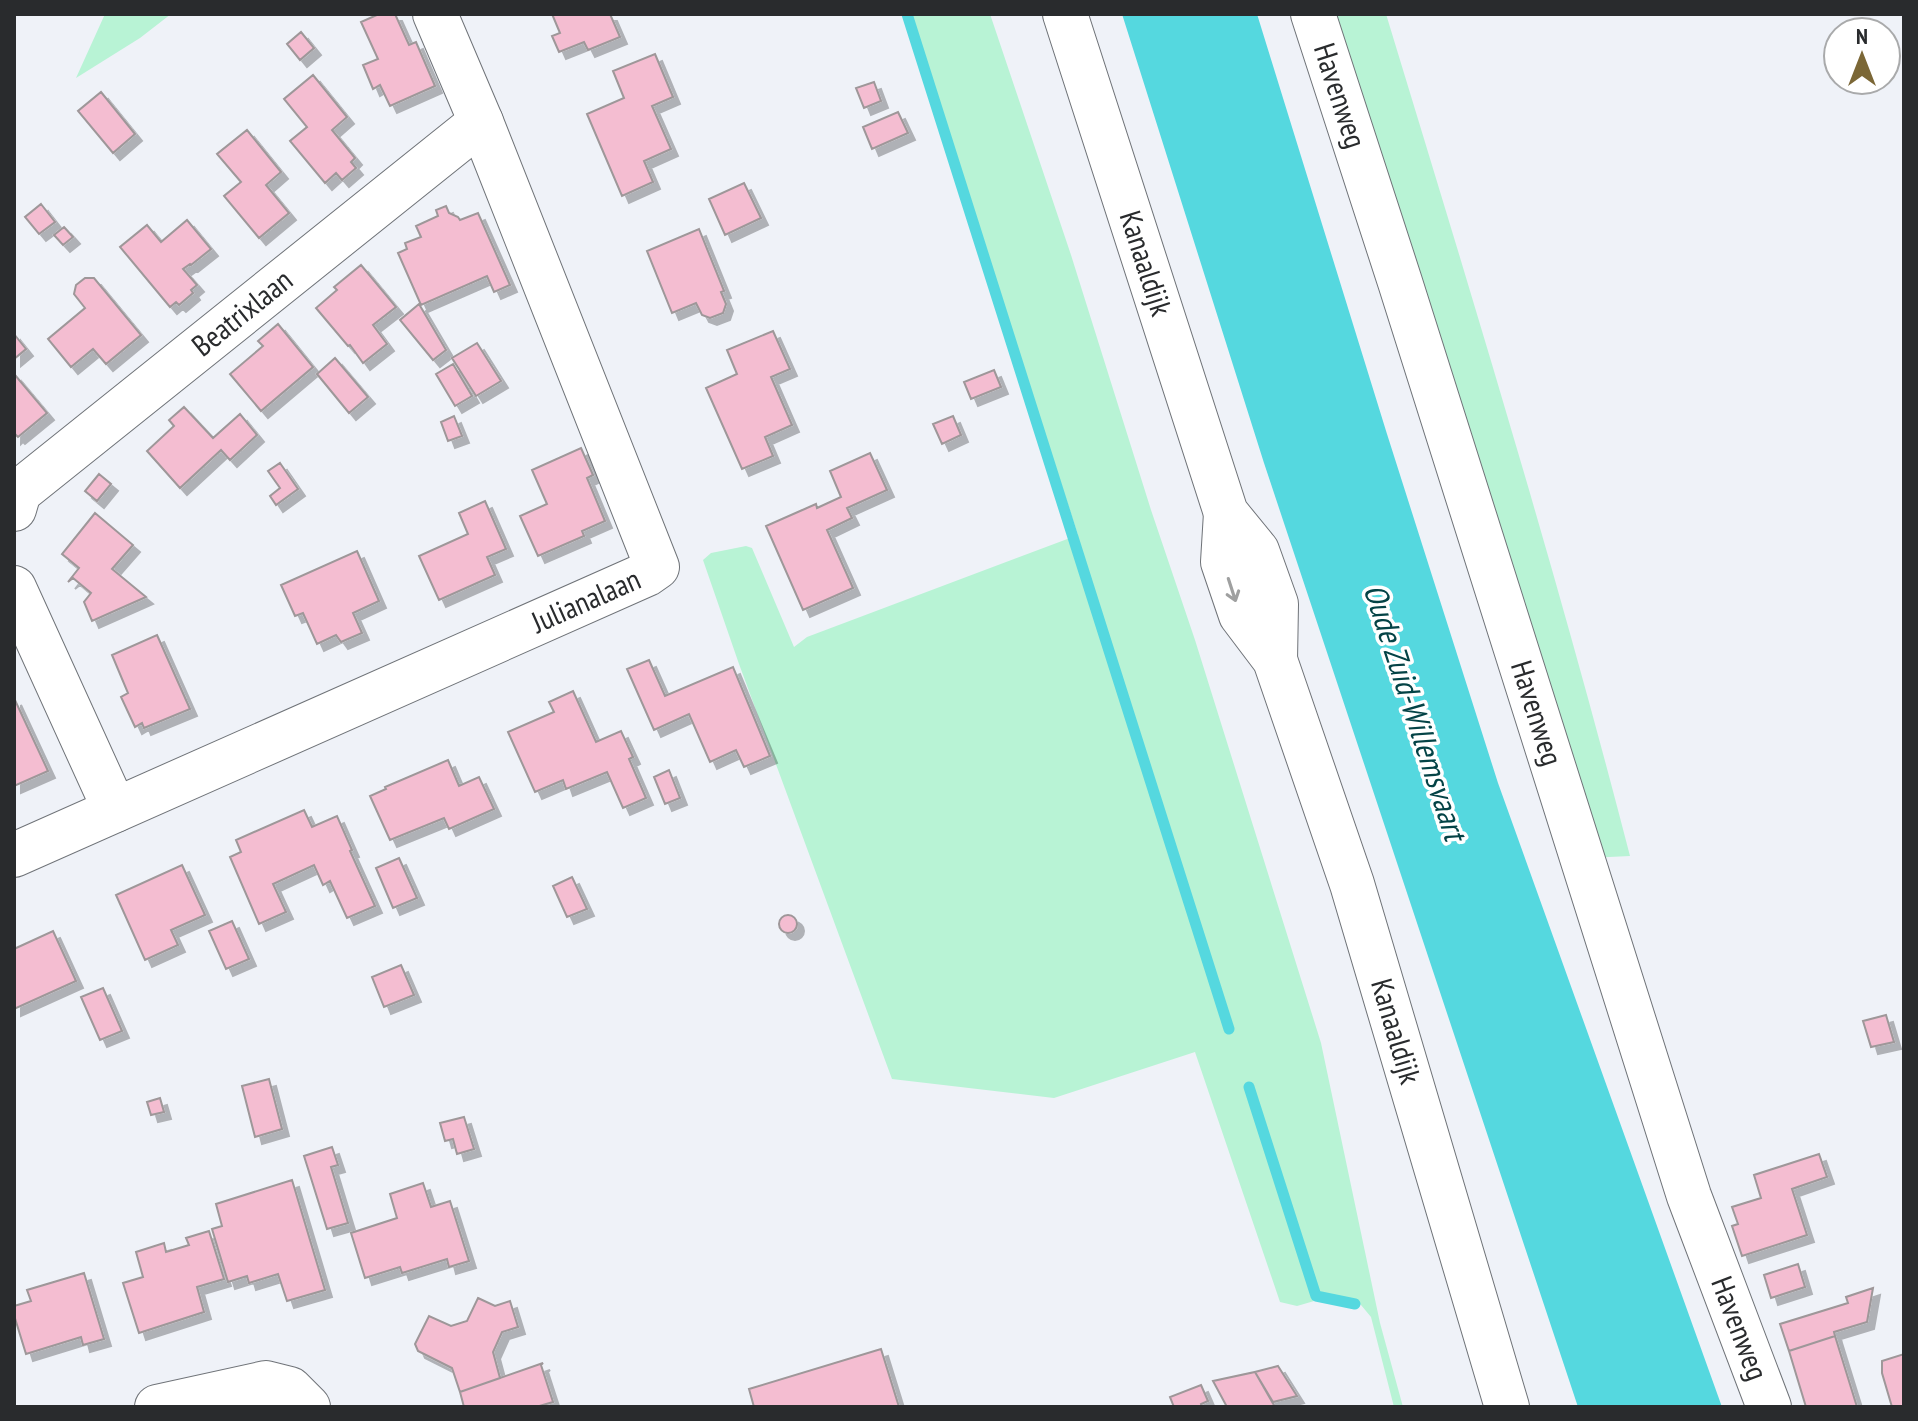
<svg xmlns="http://www.w3.org/2000/svg" width="1918" height="1421" font-family="'PT Sans Narrow',sans-serif">
<defs>
<filter id="shadow"><feDropShadow dx="7" dy="7" stdDeviation="0" flood-color="#0004"/></filter>
</defs>
<rect width="100%" height="100%" fill="#eff2f8"/>
<path fill="#b8f3d5" d="M 105,14 L 171,14 L 140,38 L 76,78 Z
M 906,14 L 990,14 L 1071,255 L 1151,510 L 1195,640 L 1321,1043 L 1380,1323 L 1403,1407 L 1394,1407 L 1371,1317 L 1356,1299 L 1328,1297 L 1297,1306 L 1280,1302 L 1195,1052 L 1054,1098 L 892,1079 L 739,664 L 703,560 L 711,553 L 746,546 L 752,548 L 794,647 L 807,637 L 1078,535 Z
M 1320,14 L 1386,14 C 1471,293 1557,573 1630,856 L 1588,858 Z"/>
<path fill="#55d8df" d="M 1122,14 L 1257,14 L 1387,434 L 1498,783 L 1722,1407 L 1578,1407 L 1264,463 Z"/>
<g fill="none" stroke-linecap="round" stroke-linejoin="round">
<path stroke="#55d8df" stroke-width="11" d="M 907,14 L 1229,1029
M 1249,1087 L 1316,1296 L 1355,1304"/>
</g>
<path fill="#f4bdd1" stroke="#9e9799" stroke-width="2" filter="url(#shadow)" d="M 379,14 L 395,14 L 409,45 L 416,42 L 435,86 L 390,106 L 380,85 L 373,89 L 363,65 L 378,59 L 361,22 Z
M 552,14 L 610,14 L 620,37 L 588,50 L 584,42 L 559,52 L 552,36 L 560,33 Z
M 301,32 L 314,48 L 300,60 L 287,44 Z
M 655,54 L 673,97 L 652,106 L 671,149 L 644,161 L 653,182 L 622,196 L 587,114 L 624,98 L 613,71 Z
M 313,75 L 347,117 L 332,130 L 355,158 L 351,162 L 356,168 L 342,180 L 336,173 L 325,183 L 290,141 L 307,127 L 284,99 Z
M 874,82 L 881,101 L 864,108 L 856,88 Z
M 101,92 L 135,134 L 113,153 L 78,111 Z
M 898,112 L 908,133 L 872,149 L 863,127 Z
M 247,130 L 281,172 L 266,185 L 289,213 L 259,238 L 224,196 L 241,182 L 217,154 Z
M 744,183 L 761,218 L 725,235 L 709,199 Z
M 41,204 L 55,222 L 39,234 L 25,217 Z
M 446,206 L 449,213 L 458,217 L 460,220 L 478,213 L 510,285 L 494,292 L 487,276 L 421,305 L 398,253 L 407,249 L 405,243 L 421,237 L 416,226 L 438,216 L 436,210 Z
M 187,220 L 211,249 L 191,265 L 190,264 L 183,269 L 197,285 L 191,290 L 193,293 L 179,305 L 176,302 L 170,307 L 120,247 L 147,225 L 161,242 Z
M 64,227 L 73,237 L 63,245 L 54,235 Z
M 699,229 L 724,291 L 721,292 L 726,304 L 723,313 L 710,318 L 702,315 L 696,303 L 672,313 L 647,251 Z
M 361,265 L 396,307 L 373,325 L 387,344 L 363,363 L 350,345 L 348,346 L 316,308 L 337,290 L 334,287 Z
M 85,278 L 94,278 L 141,335 L 106,364 L 93,349 L 71,367 L 48,339 L 85,308 L 74,294 L 76,285 Z
M 419,304 L 446,350 L 433,360 L 400,320 Z
M 278,324 L 313,367 L 261,411 L 230,374 L 263,346 L 258,341 Z
M 773,331 L 790,369 L 771,377 L 792,425 L 765,437 L 773,456 L 742,469 L 706,388 L 737,374 L 727,350 Z
M 14,334 L 26,349 L 14,359 Z
M 477,343 L 501,381 L 476,396 L 452,358 Z
M 335,358 L 368,397 L 349,413 L 317,374 Z
M 453,364 L 472,396 L 455,406 L 436,374 Z
M 994,370 L 1001,387 L 971,399 L 964,382 Z
M 15,375 L 47,413 L 18,437 L 16,435 L 14,437 Z
M 184,407 L 213,438 L 240,414 L 257,435 L 230,460 L 221,450 L 180,488 L 147,451 L 174,426 L 169,420 Z
M 454,416 L 462,436 L 448,441 L 441,422 Z
M 953,416 L 961,435 L 942,444 L 933,424 Z
M 581,448 L 593,475 L 587,478 L 605,521 L 582,531 L 584,536 L 538,556 L 520,516 L 547,504 L 532,470 Z
M 870,453 L 887,490 L 847,508 L 852,518 L 827,530 L 853,588 L 803,610 L 766,526 L 816,504 L 817,508 L 841,497 L 830,471 Z
M 280,463 L 298,489 L 276,505 L 270,496 L 280,488 L 268,471 Z
M 99,474 L 111,484 L 97,501 L 85,491 Z
M 485,501 L 506,549 L 487,557 L 495,575 L 439,600 L 419,556 L 468,534 L 459,513 Z
M 95,513 L 133,545 L 112,569 L 146,597 L 92,621 L 84,602 L 91,593 L 73,578 L 68,582 L 79,568 L 62,554 Z
M 357,551 L 379,601 L 353,613 L 362,633 L 341,642 L 336,635 L 317,644 L 303,613 L 295,616 L 281,585 Z
M 157,635 L 190,709 L 144,728 L 142,723 L 135,727 L 121,697 L 128,693 L 112,655 Z
M 649,660 L 665,696 L 733,667 L 770,756 L 744,767 L 736,750 L 710,762 L 689,714 L 654,730 L 627,669 Z
M 573,691 L 596,742 L 621,731 L 633,757 L 629,759 L 646,798 L 623,808 L 607,772 L 566,789 L 563,780 L 535,792 L 508,732 L 554,712 L 549,702 Z
M 14,698 L 48,771 L 14,786 Z
M 448,760 L 459,786 L 479,777 L 494,809 L 449,829 L 444,818 L 390,840 L 370,796 L 386,789 L 385,787 Z
M 669,770 L 680,798 L 665,804 L 654,777 Z
M 304,810 L 312,827 L 337,816 L 352,850 L 350,851 L 375,906 L 347,918 L 330,881 L 323,885 L 314,865 L 273,884 L 286,912 L 259,924 L 230,857 L 241,852 L 236,840 Z
M 399,858 L 417,898 L 393,908 L 376,868 Z
M 182,865 L 205,915 L 171,930 L 178,945 L 145,960 L 116,895 Z
M 572,877 L 587,909 L 567,917 L 553,886 Z
M779 924a9 9 0 1 1 18 0a9 9 0 1 1-18 0Z
M 232,921 L 249,959 L 226,969 L 209,931 Z
M 53,931 L 76,981 L 14,1009 L 14,949 Z
M 401,965 L 414,995 L 384,1007 L 372,977 Z
M 103,988 L 122,1031 L 100,1040 L 81,997 Z
M 1886,1015 L 1894,1042 L 1871,1047 L 1863,1021 Z
M 269,1079 L 282,1129 L 255,1137 L 242,1086 Z
M 160,1098 L 164,1112 L 151,1115 L 147,1102 Z
M 464,1117 L 474,1149 L 457,1154 L 453,1139 L 445,1141 L 440,1123 Z
M 332,1147 L 338,1165 L 331,1167 L 348,1223 L 327,1229 L 304,1156 Z
M 1819,1154 L 1827,1177 L 1792,1189 L 1807,1235 L 1742,1256 L 1732,1226 L 1738,1224 L 1732,1207 L 1761,1198 L 1754,1175 Z
M 292,1180 L 325,1290 L 287,1301 L 278,1274 L 249,1283 L 247,1276 L 228,1282 L 212,1229 L 222,1226 L 216,1204 Z
M 423,1183 L 431,1207 L 450,1201 L 469,1261 L 449,1267 L 447,1259 L 402,1273 L 400,1267 L 365,1278 L 351,1233 L 397,1218 L 390,1194 Z
M 209,1231 L 224,1279 L 197,1287 L 204,1312 L 139,1333 L 123,1283 L 143,1277 L 136,1252 L 164,1243 L 166,1252 L 189,1245 L 186,1238 Z
M 1798,1264 L 1805,1287 L 1771,1298 L 1764,1275 Z
M 84,1273 L 104,1339 L 83,1345 L 81,1337 L 26,1354 L 14,1315 L 14,1306 L 31,1301 L 27,1290 Z
M 1873,1288 L 1867,1322 L 1834,1332 L 1835,1336 L 1789,1351 L 1780,1324 L 1848,1303 L 1846,1297 Z
M 478,1298 L 495,1306 L 510,1301 L 518,1327 L 502,1332 L 493,1352 L 500,1378 L 460,1392 L 452,1368 L 418,1351 L 415,1344 L 429,1316 L 451,1326 L 467,1321 Z
M 1835,1336 L 1857,1407 L 1806,1407 L 1789,1351 Z
M 881,1349 L 899,1407 L 754,1407 L 749,1389 Z
M 1904,1354 L 1904,1406 L 1892,1407 L 1882,1373 L 1882,1361 Z
M 543,1363 L 541,1365 L 553,1402 L 536,1407 L 464,1407 L 460,1392 Z
M 1278,1366 L 1297,1396 L 1273,1402 L 1255,1372 Z
M 1255,1372 L 1275,1407 L 1227,1407 L 1213,1381 Z
M 1201,1385 L 1208,1401 L 1201,1404 L 1202,1407 L 1174,1407 L 1170,1397 Z"/>
<g fill="none" stroke-linecap="round" stroke-linejoin="round">
<defs>
<g id="minor">
<path id="s1" d="M 1313,14 L 1400,282 L 1689,1196 L 1769,1407"/>
<path id="s2" d="M 14,509 L 19,492 L 481,122"/>
<path d="M 14,588 L 115,810"/>
<path id="s3" d="M 14,855 L 647,574 L 657,567 L 481,122 L 435,14"/>
<path d="M 157,1407 L 266,1383 L 290,1389 L 308,1407"/>
</g>
<g id="secondary">
<path id="s4" d="M 1065,14 L 1226,513 L 1257,551 L 1276,604 L 1275,660"/>
<path id="s5" d="M 1226,513 L 1223,562 L 1241,615 L 1275,660 L 1352,884 L 1507,1407"/>
</g>
</defs>
<use href="#minor" stroke="#6f7378" stroke-width="46"/>
<use href="#secondary" stroke="#6f7378" stroke-width="46"/>
<use href="#minor" stroke="#fff" stroke-width="44"/>
<use href="#secondary" stroke="#fff" stroke-width="44"/>
</g>
<defs><path id="oneway-shaft" d="M-6 0H5M1.5-3L5.5 0L1.5 3" fill="none" stroke-width="1.6" stroke-linecap="round" stroke-linejoin="round" transform="scale(2)"/></defs>
<use stroke="#9fa0a0" href="#oneway-shaft" transform="translate(1232 590) rotate(72)"/>
<g text-anchor="middle" stroke-width="7" stroke-linejoin="round" paint-order="stroke">
<g font-size="30" fill="#292b2d" stroke="#fff">
<text dy="10" stroke="none"><textPath href="#s1" startOffset="86">Havenweg</textPath></text>
<text dy="10" stroke="none"><textPath href="#s4" startOffset="262">Kanaaldijk</textPath></text>
<text dy="10" stroke="none"><textPath href="#s2" startOffset="304">Beatrixlaan</textPath></text>
<text dy="10" stroke="none"><textPath href="#s3" startOffset="626">Julianalaan</textPath></text>
<text dy="10" stroke="none"><textPath href="#s1" startOffset="734">Havenweg</textPath></text>
<text dy="10" stroke="none"><textPath href="#s5" startOffset="552">Kanaaldijk</textPath></text>
<text dy="10" stroke="none"><textPath href="#s1" startOffset="1382">Havenweg</textPath></text>
</g>
<g font-size="32" font-style="italic" fill="#044346" stroke="#fff">
<text transform="translate(1415 712) rotate(72)" y="11">Oude Zuid-Willemsvaart</text>
</g>
</g>
<rect width="1918" height="1421" fill="none" stroke="#292b2d" stroke-width="32"/>
<g transform="translate(1862 56)"><circle r="38" fill="#ffffff" stroke="#a9aaab" stroke-width="2"/>
<path d="M0-6L14 30L0 20L-14 30Z" fill="#7b6736"/>
<text y="-12" font-size="22" font-weight="bold" text-anchor="middle" fill="#292b2d">N</text>
</g>
</svg>
